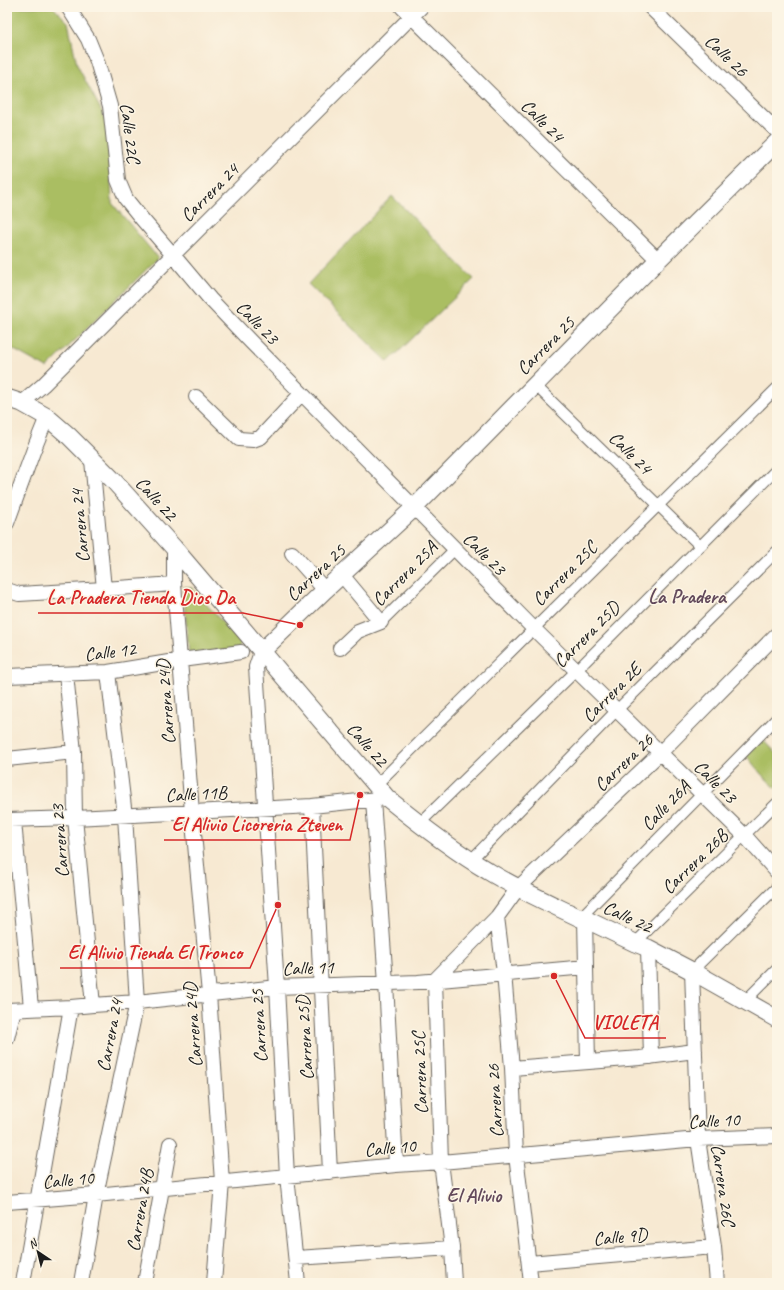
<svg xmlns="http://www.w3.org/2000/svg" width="784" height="1290" font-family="Caveat,sans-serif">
<rect width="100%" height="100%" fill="#fcf5e5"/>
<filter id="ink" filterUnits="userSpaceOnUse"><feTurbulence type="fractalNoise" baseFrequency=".025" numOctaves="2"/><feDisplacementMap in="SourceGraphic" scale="8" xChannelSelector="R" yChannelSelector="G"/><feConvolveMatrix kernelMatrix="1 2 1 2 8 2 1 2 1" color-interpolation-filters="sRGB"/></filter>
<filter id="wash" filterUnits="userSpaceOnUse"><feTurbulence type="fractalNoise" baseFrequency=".012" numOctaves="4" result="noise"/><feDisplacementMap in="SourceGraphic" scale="16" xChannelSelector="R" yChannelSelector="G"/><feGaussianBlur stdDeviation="0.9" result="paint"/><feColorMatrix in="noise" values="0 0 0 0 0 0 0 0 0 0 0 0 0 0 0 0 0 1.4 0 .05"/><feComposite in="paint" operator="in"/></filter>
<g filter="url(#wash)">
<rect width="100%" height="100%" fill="#f7e9d2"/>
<path fill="#aabe62" stroke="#636d3f" d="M 7,7 L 53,7 L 68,22 L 77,65 L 108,123 L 112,203 L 158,258 L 47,368 L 7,346 Z
M 392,196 L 474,279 L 388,362 L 308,284 Z
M 183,587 L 191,587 L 241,643 L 237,650 L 189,654 Z
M 761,738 L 777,755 L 777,789 L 762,775 L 744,753 Z"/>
</g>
<g filter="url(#ink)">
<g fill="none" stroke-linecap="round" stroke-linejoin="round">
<defs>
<path id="pedestrian" d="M 535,385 L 700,546
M 381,622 L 454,550
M 376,785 L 777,388
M 419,824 L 576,671 L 777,469
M 471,860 L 616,711 L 777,551
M 580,918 L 777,718
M 635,943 L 777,803
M 692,971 L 777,887
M 745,1001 L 777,969"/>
<path id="minor" d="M 68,7 L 88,39 L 97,61 L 110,106 L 118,180 L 126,199 L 142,219 L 173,255 L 210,299 L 251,342 L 534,629 L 745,836 L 777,872
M 402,7 L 658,260
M 650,7 L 777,131
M 196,397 L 239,439 L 253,440 L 261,437 L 301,394
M 22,403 L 43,385 L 421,7
M 92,460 L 104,589
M 7,523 L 34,449 L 47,417
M 174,548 L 174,584 L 192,812 L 209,994 L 222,1182 L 214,1283
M 292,553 L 325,590
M 7,590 L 19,594 L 104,589 L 174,584
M 340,648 L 358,631 L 381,622 L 342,575
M 261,652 L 256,667 L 277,987 L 287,1176 L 298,1283
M 66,674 L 74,752 L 75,818 L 93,1005
M 7,676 L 108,672 L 181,660 L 241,652
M 7,759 L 74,752
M 373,800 L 386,983 L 396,1165
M 312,806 L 330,1172
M 7,820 L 75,818 L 312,806 L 387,798
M 14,821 L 31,1008
M 497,917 L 504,973 L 512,1068 L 516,1155 L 531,1283
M 585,919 L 588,1062
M 648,948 L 651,1057
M 692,971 L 698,1139 L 714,1247 L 717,1283
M 7,1010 L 71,1007 L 93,1005 L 137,1002 L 277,987 L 418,982 L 586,967
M 7,1038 L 14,1010
M 512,1068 L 640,1058 L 695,1051
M 7,1202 L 96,1195 L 396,1165 L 441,1162 L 698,1139 L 777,1136
M 296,1258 L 452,1248
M 529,1263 L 714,1247
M 23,1283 L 71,1007
M 81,1283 L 96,1195 L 137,1002 L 125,816 L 108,672
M 145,1283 L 170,1144
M 454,1283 L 452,1248 L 441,1162 L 435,980 L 497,917 L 518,888 L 660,753 L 777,634"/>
<path id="tertiary" d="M 7,398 L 22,403 L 47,417 L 69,436 L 112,479 L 174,548 L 387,798 C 419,824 452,850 488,871 C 517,889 549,903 580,918 L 585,919 L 635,943 L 648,948 L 692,971 L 777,1019
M 261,652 L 325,590 L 414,508 L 658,260 L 777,142"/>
</defs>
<use href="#pedestrian" stroke="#69645c" stroke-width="12"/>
<use href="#minor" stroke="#69645c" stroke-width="16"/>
<use href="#tertiary" stroke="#69645c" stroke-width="19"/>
<use href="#pedestrian" stroke="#fff" stroke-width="10"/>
<use href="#minor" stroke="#fff" stroke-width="14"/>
<use href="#tertiary" stroke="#fff" stroke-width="17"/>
</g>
</g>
<g text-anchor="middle" stroke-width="3" stroke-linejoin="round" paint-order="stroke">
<g font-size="19" fill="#1c1c1c" stroke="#fcf5e5">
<text transform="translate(727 55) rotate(44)" y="7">Calle 26</text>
<text transform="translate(543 120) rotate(45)" y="7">Calle 24</text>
<text transform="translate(131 133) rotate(83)" y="7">Calle 22C</text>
<text transform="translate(209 192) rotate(-45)" y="7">Carrera 24</text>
<text transform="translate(258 322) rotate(46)" y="7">Calle 23</text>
<text transform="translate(545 345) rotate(-45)" y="7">Carrera 25</text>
<text transform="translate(631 452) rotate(45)" y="7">Calle 24</text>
<text transform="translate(157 498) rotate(48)" y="7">Calle 22</text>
<text transform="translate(79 526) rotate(-95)" y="7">Carrera 24</text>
<text transform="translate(485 553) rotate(45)" y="7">Calle 23</text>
<text transform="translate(315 572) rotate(-43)" y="7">Carrera 25</text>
<text transform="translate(404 573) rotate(-45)" y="7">Carrera 25A</text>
<text transform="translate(564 573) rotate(-45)" y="7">Carrera 25C</text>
<text transform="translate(586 634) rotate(-45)" y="7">Carrera 25D</text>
<text transform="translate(110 651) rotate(-7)" y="7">Calle 12</text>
<text transform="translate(611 692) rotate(-45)" y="7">Carrera 2E</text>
<text transform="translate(165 702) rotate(-94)" y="7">Carrera 24D</text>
<text transform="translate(368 744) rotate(49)" y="7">Calle 22</text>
<text transform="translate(623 762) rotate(-44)" y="7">Carrera 26</text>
<text transform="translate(716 781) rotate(45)" y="7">Calle 23</text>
<text transform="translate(196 793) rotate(-3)" y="7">Calle 11B</text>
<text transform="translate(665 805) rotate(-46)" y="7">Calle 26A</text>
<text transform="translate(59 841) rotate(-94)" y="7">Carrera 23</text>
<text transform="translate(694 861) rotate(-44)" y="7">Carrera 26B</text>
<text transform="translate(628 916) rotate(25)" y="7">Calle 22</text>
<text transform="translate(308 967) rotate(-2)" y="7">Calle 11</text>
<text transform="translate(192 1025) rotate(-94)" y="7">Carrera 24D</text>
<text transform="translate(258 1026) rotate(-93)" y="7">Carrera 25</text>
<text transform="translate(109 1035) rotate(-79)" y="7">Carrera 24</text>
<text transform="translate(304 1038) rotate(-93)" y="7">Carrera 25D</text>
<text transform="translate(419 1073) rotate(-92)" y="7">Carrera 25C</text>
<text transform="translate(494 1101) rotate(-93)" y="7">Carrera 26</text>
<text transform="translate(714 1120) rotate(-3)" y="7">Calle 10</text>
<text transform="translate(390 1147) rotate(-5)" y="7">Calle 10</text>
<text transform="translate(68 1179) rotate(-5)" y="7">Calle 10</text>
<text transform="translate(724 1185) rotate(82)" y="7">Carrera 26C</text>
<text transform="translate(139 1210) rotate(-80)" y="7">Carrera 24B</text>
<text transform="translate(620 1236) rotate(-5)" y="7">Calle 9D</text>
</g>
<g font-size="20" font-weight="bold" fill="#62495b" stroke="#fcf5e5">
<text x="687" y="603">La Pradera</text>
<text x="474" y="1202">El Alivio</text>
</g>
</g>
<path fill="none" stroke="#d62828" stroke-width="1.5" d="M300 625L243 613H38M360 795L350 840H164M278 905L250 968H60M554 976L585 1038H666"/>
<g fill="#d62828" stroke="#fcf5e5" stroke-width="1.5">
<circle cx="300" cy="625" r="4"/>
<circle cx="360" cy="795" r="4"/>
<circle cx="278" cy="905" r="4"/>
<circle cx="554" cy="976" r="4"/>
</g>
<g font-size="20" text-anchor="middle" font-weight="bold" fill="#d62828" stroke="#fcf5e5" stroke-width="3" stroke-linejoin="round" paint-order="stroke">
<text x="141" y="604">La Pradera Tienda Dios Da</text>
<text x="257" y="831">El Alivio Licoreria Zteven</text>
<text x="155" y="959">El Alivio Tienda El Tronco</text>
<text x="625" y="1029">VIOLETA</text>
</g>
<rect width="784" height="1290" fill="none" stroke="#fcf5e5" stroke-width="24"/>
<g transform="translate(38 1252) rotate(325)" stroke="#fcf5e5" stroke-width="3" paint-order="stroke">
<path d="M0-3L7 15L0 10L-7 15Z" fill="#1c1c1c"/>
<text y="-6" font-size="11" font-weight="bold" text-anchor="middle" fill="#1c1c1c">N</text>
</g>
</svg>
